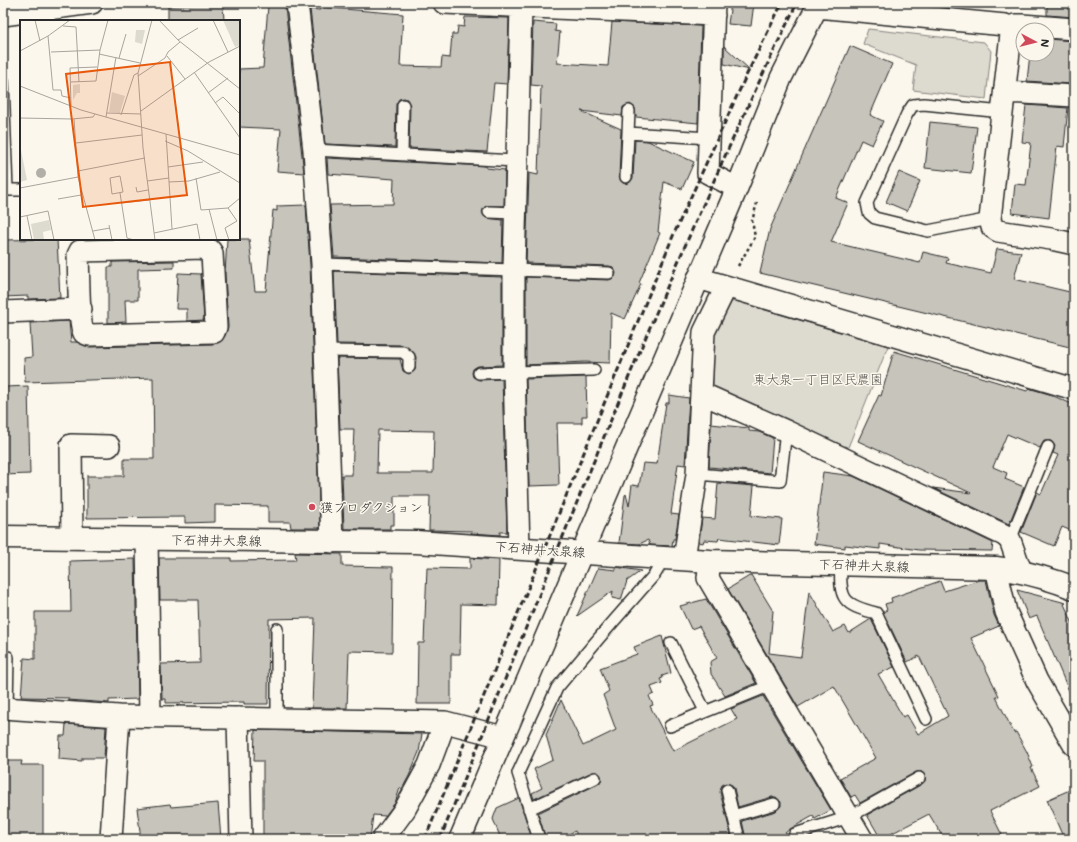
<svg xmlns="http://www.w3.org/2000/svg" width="1077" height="842" font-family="Mali,'Klee One',sans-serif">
<rect width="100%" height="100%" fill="#fbf7ec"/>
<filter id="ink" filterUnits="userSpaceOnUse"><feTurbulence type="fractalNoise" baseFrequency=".025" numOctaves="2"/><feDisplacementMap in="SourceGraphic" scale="8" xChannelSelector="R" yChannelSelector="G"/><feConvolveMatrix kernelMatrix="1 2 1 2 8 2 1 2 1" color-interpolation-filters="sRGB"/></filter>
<g filter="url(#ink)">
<path fill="#dddad0" stroke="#84827e" d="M 868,29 L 984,42 L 991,51 L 986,99 L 913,90 L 916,65 L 863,44 Z
M 735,301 L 888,346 L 847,450 L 713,387 L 713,336 L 728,303 Z"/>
<path fill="#c7c4bc" stroke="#2b2b2b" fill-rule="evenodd" d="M 223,3 L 224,21 L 168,21 L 168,6 Z
M 731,3 L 754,3 L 751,26 L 728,24 Z
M 1047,3 L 1074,3 L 1074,17 L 1047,15 Z
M 268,6 L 285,7 L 304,173 L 277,171 L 281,129 L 239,127 L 239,69 L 263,68 Z
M 320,7 L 403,14 L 400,66 L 441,67 L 442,57 L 450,58 L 452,34 L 457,34 L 458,26 L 464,27 L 465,17 L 509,18 L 507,84 L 494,83 L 487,152 L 409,148 L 410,105 L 407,99 L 404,98 L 399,99 L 396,104 L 395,147 L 325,144 L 310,9 L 320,10 Z
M 533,22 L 556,24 L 555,31 L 560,32 L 557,63 L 608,66 L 612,22 L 701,26 L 698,123 L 636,117 L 635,108 L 630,104 L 623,107 L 622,116 L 581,111 L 621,129 L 619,177 L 623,183 L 629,183 L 633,178 L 635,140 L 648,141 L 694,162 L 682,189 L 664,182 L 658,232 L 660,233 L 639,283 L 641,284 L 625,319 L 611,313 L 610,363 L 585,362 L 526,365 L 526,277 L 609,280 L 615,277 L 616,273 L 613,267 L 609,266 L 526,263 L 529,173 L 538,175 L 541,86 L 531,85 Z
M 1047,39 L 1074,41 L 1071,84 L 1027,81 L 1030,54 L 1047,54 Z
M 724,46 L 750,70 L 724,64 Z
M 850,46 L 892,64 L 870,115 L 883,121 L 872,145 L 861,140 L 836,198 L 848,203 L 831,242 L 920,263 L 923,252 L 948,258 L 946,263 L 991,273 L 997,249 L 1021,252 L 1014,279 L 1074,293 L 1074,348 L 760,273 L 770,229 Z
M 1026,105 L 1068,108 L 1064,147 L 1057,146 L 1049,218 L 1012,213 L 1015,184 L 1026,185 L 1031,143 L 1022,142 Z
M 930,122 L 977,127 L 971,173 L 925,168 Z
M 327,158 L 486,166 L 486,168 L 505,170 L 504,206 L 486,206 L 482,212 L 486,218 L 503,220 L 502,263 L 334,257 L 330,205 L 393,204 L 394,179 L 328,174 Z
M 899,172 L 920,181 L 907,211 L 886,202 Z
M 306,205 L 310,265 L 320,528 L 291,528 L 290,522 L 268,522 L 268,506 L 215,505 L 215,522 L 185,523 L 185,517 L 87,518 L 87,476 L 124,476 L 124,459 L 154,459 L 153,378 L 25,382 L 24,358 L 32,357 L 30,323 L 69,321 L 71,342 L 77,342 L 89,347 L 214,344 L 220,342 L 225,336 L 228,327 L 225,274 L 227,239 L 249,239 L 255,291 L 266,291 L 273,210 L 277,211 L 277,206 Z
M 57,239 L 60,298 L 28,299 L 28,296 L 3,297 L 3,240 Z
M 174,261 L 174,268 L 138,269 L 138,300 L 125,300 L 126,322 L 108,323 L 108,267 L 112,267 L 112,262 Z
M 334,271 L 502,277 L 502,365 L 478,366 L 473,369 L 472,373 L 473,377 L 479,380 L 502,379 L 507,532 L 500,532 L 500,535 L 471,533 L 472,531 L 429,530 L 430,496 L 394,496 L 394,525 L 390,525 L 390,529 L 344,529 L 342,475 L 352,475 L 354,429 L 340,429 L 337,358 L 400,359 L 403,371 L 409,374 L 415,370 L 416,357 L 413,352 L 403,345 L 337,344 ZM 378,430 L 434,431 L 433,473 L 377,473 Z
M 178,273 L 201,274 L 204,320 L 187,321 L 187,309 L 176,309 Z
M 894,351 L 1027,391 L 1028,388 L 1049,394 L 1074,405 L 1074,532 L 1062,527 L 1054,546 L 1021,532 L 1037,492 L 1041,494 L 1058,455 L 1053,453 L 1055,446 L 1051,441 L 1044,441 L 1040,448 L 1007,434 L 993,467 L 1007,473 L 1005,479 L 1024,487 L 1009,524 L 933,488 L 971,493 L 858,441 L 879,395 L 881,396 Z
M 586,377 L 587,416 L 582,416 L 582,423 L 557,423 L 559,485 L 529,486 L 526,379 Z
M 28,386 L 30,474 L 3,475 L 3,424 L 7,424 L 6,387 Z
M 669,395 L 689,398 L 685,465 L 678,464 L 671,514 L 679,515 L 675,539 L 673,539 L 672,546 L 650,545 L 648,540 L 639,544 L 619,543 L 625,495 L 626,494 L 629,506 L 632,485 L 639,486 L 643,463 L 657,464 L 666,403 L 669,403 Z
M 711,424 L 749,428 L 749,431 L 759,432 L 773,438 L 770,473 L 709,467 Z
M 823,472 L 853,476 L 993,543 L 992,551 L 919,550 L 880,544 L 880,549 L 845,545 L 845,548 L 814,544 Z
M 718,483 L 754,486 L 751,516 L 782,519 L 779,545 L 719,538 L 718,541 L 704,540 L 703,543 L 699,542 L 702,518 L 715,519 Z
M 295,553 L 342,554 L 342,566 L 393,567 L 392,652 L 349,651 L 347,708 L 312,708 L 315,618 L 269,619 L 268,704 L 244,704 L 244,702 L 166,703 L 166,699 L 162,699 L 161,664 L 200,663 L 198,600 L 160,600 L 159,558 L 231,558 L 231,561 L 296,560 Z
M 470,558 L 499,560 L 498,605 L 461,604 L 460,654 L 451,654 L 451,704 L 417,704 L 418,643 L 424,643 L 427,568 L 470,569 Z
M 135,559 L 138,699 L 109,700 L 109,703 L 68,700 L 68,698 L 21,697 L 24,658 L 35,659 L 35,612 L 71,612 L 70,561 Z
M 616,567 L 641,571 L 627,581 L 621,600 L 612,598 L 613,591 L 577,616 L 598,568 L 616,570 Z
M 751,575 L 773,611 L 769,653 L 801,657 L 809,591 L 833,632 L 845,626 L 849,633 L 871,619 L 894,667 L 878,674 L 903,717 L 907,715 L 918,734 L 948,716 L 919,656 L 907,662 L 883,612 L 887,610 L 885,604 L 892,602 L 891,598 L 940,581 L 944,591 L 979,580 L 986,580 L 994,615 L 999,626 L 971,638 L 999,696 L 996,697 L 1014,733 L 1016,732 L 1027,752 L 1033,767 L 1031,768 L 1040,786 L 990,811 L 1004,839 L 944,839 L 929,814 L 881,839 L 867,815 L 922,784 L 925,781 L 925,775 L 922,772 L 916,772 L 860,803 L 855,795 L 851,797 L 840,778 L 876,758 L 834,686 L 798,707 L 728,589 Z
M 1017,590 L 1066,603 L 1064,604 L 1074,626 L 1074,703 L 1037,616 L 1029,619 Z
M 706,599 L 756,683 L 725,696 L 711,674 L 710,662 L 717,658 L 699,626 L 691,629 L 680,606 Z
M 662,636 L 671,673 L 662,676 L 663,678 L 660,679 L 662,683 L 651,687 L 654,694 L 649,696 L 653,705 L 650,706 L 673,751 L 737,719 L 731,709 L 763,696 L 831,810 L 815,819 L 813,816 L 790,829 L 785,833 L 787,839 L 746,839 L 742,821 L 776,811 L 781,806 L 781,802 L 776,797 L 772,797 L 738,807 L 734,788 L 732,785 L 726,783 L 722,785 L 720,792 L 732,839 L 579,839 L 575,831 L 558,839 L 546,839 L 538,813 L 598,784 L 602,779 L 599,773 L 592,772 L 534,799 L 532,793 L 542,788 L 534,769 L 553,760 L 546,735 L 561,700 L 583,746 L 616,730 L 603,695 L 609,691 L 600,668 L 637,654 L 634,647 Z
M 66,724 L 106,727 L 104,758 L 82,758 L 82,761 L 59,759 L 60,736 L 65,736 Z
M 255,730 L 422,734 L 419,752 L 409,776 L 402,789 L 400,788 L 395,803 L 385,816 L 373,815 L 370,839 L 263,839 L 263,761 L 254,761 Z
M 3,761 L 22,761 L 21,765 L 43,765 L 43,839 L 3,839 Z
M 1074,788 L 1074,839 L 1064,839 L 1047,800 Z
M 519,798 L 532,839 L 501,839 L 493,819 L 497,808 Z
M 218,803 L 221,839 L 141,839 L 137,808 L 170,804 L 171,807 Z"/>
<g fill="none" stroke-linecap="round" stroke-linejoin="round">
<defs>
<path id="lane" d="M 3,81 L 7,190
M 628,133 L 709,138
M 314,150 L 517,161
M 402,155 L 403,105
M 626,177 L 629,111
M 3,190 L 21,190
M 489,212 L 516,213
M 990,219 L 928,231 L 875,218 L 869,213 L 867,203 L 907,114 L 913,105 L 924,104 L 1002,112
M 322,264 L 609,273
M 325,351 L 403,352 L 409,357 L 409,367
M 479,373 L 594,370
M 697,474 L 780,481 L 786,431
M 1010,540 L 1048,447
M 841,565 C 839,599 843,605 876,613 L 926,719
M 671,643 L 705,711
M 7,708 L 8,657
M 277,719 L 277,629
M 670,726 L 771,685
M 727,790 L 739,839
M 529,809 L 595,778
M 733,816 L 774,804
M 539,839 L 518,773 L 557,688 L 599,638 L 655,574 L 658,569 L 658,557
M 796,839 L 795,834 L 849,817 L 919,778"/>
<path id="street" d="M 297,3 L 314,150 L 322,264 L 332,542
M 444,3 L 714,15
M 714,3 L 708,173 L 737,188
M 817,7 L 1005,25 L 1010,28
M 3,15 L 92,3
M 1010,28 L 1011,34 L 990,219 L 992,227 L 998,231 L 1051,239 L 1074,244
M 1010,28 L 1015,25 L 1022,25 L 1074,29
M 1005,92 L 1074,96
M 206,248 L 210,250 L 212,253 L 216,327 L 214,332 L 89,335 L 84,333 C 78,323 79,270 78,255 L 80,251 Z
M 698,278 L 1074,389
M 3,312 L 81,309
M 701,393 L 786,431 L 1004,535 L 1010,540 L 1021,571
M 72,538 L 71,445 L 109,446
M 147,539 L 150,716
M 519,548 L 514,371 L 514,269 L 521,7
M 684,559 L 697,474 L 704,332 L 726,287
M 710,561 L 708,578 L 862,839
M 996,568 L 1006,612 L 1037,681 L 1074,745
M 3,708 L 119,716 L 445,722 L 503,737
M 238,718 L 241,839
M 111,839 L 119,716
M 383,839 L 405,809 L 429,765 L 445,722
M 460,839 L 737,188 L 781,78 L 819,3"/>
<path id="secondary" d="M 3,537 L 416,542 L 710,561 L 996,568 C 1024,571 1048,578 1074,588"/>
</defs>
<use href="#lane" stroke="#2b2b2b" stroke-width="14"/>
<use href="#street" stroke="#2b2b2b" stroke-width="24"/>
<use href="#secondary" stroke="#2b2b2b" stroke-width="25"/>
<path stroke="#2b2b2b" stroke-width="2.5" stroke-dasharray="3 3" stroke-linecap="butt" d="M 738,266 L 755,237 L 752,221 L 757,203"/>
<use href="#lane" stroke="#fbf7ec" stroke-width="11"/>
<use href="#street" stroke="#fbf7ec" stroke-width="21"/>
<use href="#secondary" stroke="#fbf7ec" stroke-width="22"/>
<path stroke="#2b2b2b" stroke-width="3" stroke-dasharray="6 3" stroke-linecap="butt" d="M 425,839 L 673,236 L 746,76 L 782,3
M 440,839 C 555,559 664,275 797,3"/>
</g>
</g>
<circle fill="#d1495b" stroke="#fbf7ec" stroke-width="1.5" cx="312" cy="507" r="4"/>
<g text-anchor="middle" stroke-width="3" stroke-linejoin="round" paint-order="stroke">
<g font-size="13" fill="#585754" stroke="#fbf7ec">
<text x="818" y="384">東大泉一丁目区民農園</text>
</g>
<g font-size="13" fill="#2b2b2b" stroke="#fbf7ec" text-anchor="start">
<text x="320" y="512">獏プロダクション</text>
</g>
<g font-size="13" fill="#2b2b2b" stroke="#fbf7ec">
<text transform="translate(216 540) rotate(1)" y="5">下石神井大泉線</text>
<text transform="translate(540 549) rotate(4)" y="5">下石神井大泉線</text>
<text transform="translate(864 565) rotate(2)" y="5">下石神井大泉線</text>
</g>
</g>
<g transform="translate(20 20)">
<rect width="220" height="220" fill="#fbf7ec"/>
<path d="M 203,0 L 220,0 L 220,25 L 215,27 ZM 116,10 L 125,10 L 122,24 L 115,22 ZM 60,64 L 60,73 L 57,73 L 53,80 L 53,65 ZM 92,72 L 105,76 L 100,93 L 89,92 ZM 0,125 L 7,160 L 0,162 ZM 29,200 L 31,210 L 23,212 L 24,220 L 14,220 L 11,204 Z" fill="#dddad0"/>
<path d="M16 153a5 5 0 1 1 10 0a5 5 0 1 1-10 0Z" fill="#b1afa7"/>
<path fill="none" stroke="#a8a59f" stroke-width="1" d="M 15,0 L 20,21M 132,0 L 118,53 L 123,128 L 135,220M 139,0 L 158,20 L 220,69M 193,0 L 208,32M 43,6 L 56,7 L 59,62M 28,16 L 33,70 L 41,70 L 42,76 L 51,78M 158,20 L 178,8M 0,31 L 28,16 L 50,0M 31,32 L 80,30M 79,34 L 120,43M 147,36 L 165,59M 99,38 L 106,14M 174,52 L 220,118M 118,56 L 145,38 L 148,32 L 160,22M 51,62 L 76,61 L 80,30 L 88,0M 0,66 L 61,90 L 220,135M 188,73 L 208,58M 195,83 L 203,77 L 220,94M 51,86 L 50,48 L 77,47M 121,91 L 189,42 L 220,26M 87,93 L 121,94M 101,95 L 114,55 L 118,53M 86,97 L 96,37M 0,98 L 52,99 L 73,97 L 75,94M 54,99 L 58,157 L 75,220M 146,114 L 152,209M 145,121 L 168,131 L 220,163M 56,123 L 122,115M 148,147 L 183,142M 58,151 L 125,138M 100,156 L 103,172 L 92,174 L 90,158 ZM 176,158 L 181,190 L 208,188 L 217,201 L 205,208 L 209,220M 127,161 L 149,158M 149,162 L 169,161 L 200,152M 116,167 L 117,172 L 128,170M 0,168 L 58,157M 100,173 L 107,218 L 114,220M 38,179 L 61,175M 101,183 L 129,180M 208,188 L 220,178M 189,189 L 197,220M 7,196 L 12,220M 0,197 L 28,191 L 34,220M 89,205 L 92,220M 73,211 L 90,208M 134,213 L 177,204 L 180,220"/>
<path fill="#e8590c" fill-opacity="0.15" stroke="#e8590c" stroke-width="2" d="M 150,42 L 167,175 L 63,187 L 46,54 Z"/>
<rect width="220" height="220" fill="none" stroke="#2b2b2b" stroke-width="2"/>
</g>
<rect width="1077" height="842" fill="none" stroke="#fbf7ec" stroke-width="16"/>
<rect x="8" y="8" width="1061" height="826" fill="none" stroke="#2b2b2b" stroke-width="1.5" filter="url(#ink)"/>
<g transform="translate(1035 42) rotate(97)"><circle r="19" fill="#fbf7ec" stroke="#a8a59f"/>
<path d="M0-3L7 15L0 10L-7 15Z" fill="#d1495b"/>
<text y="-6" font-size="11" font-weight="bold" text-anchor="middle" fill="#2b2b2b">N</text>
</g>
</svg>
